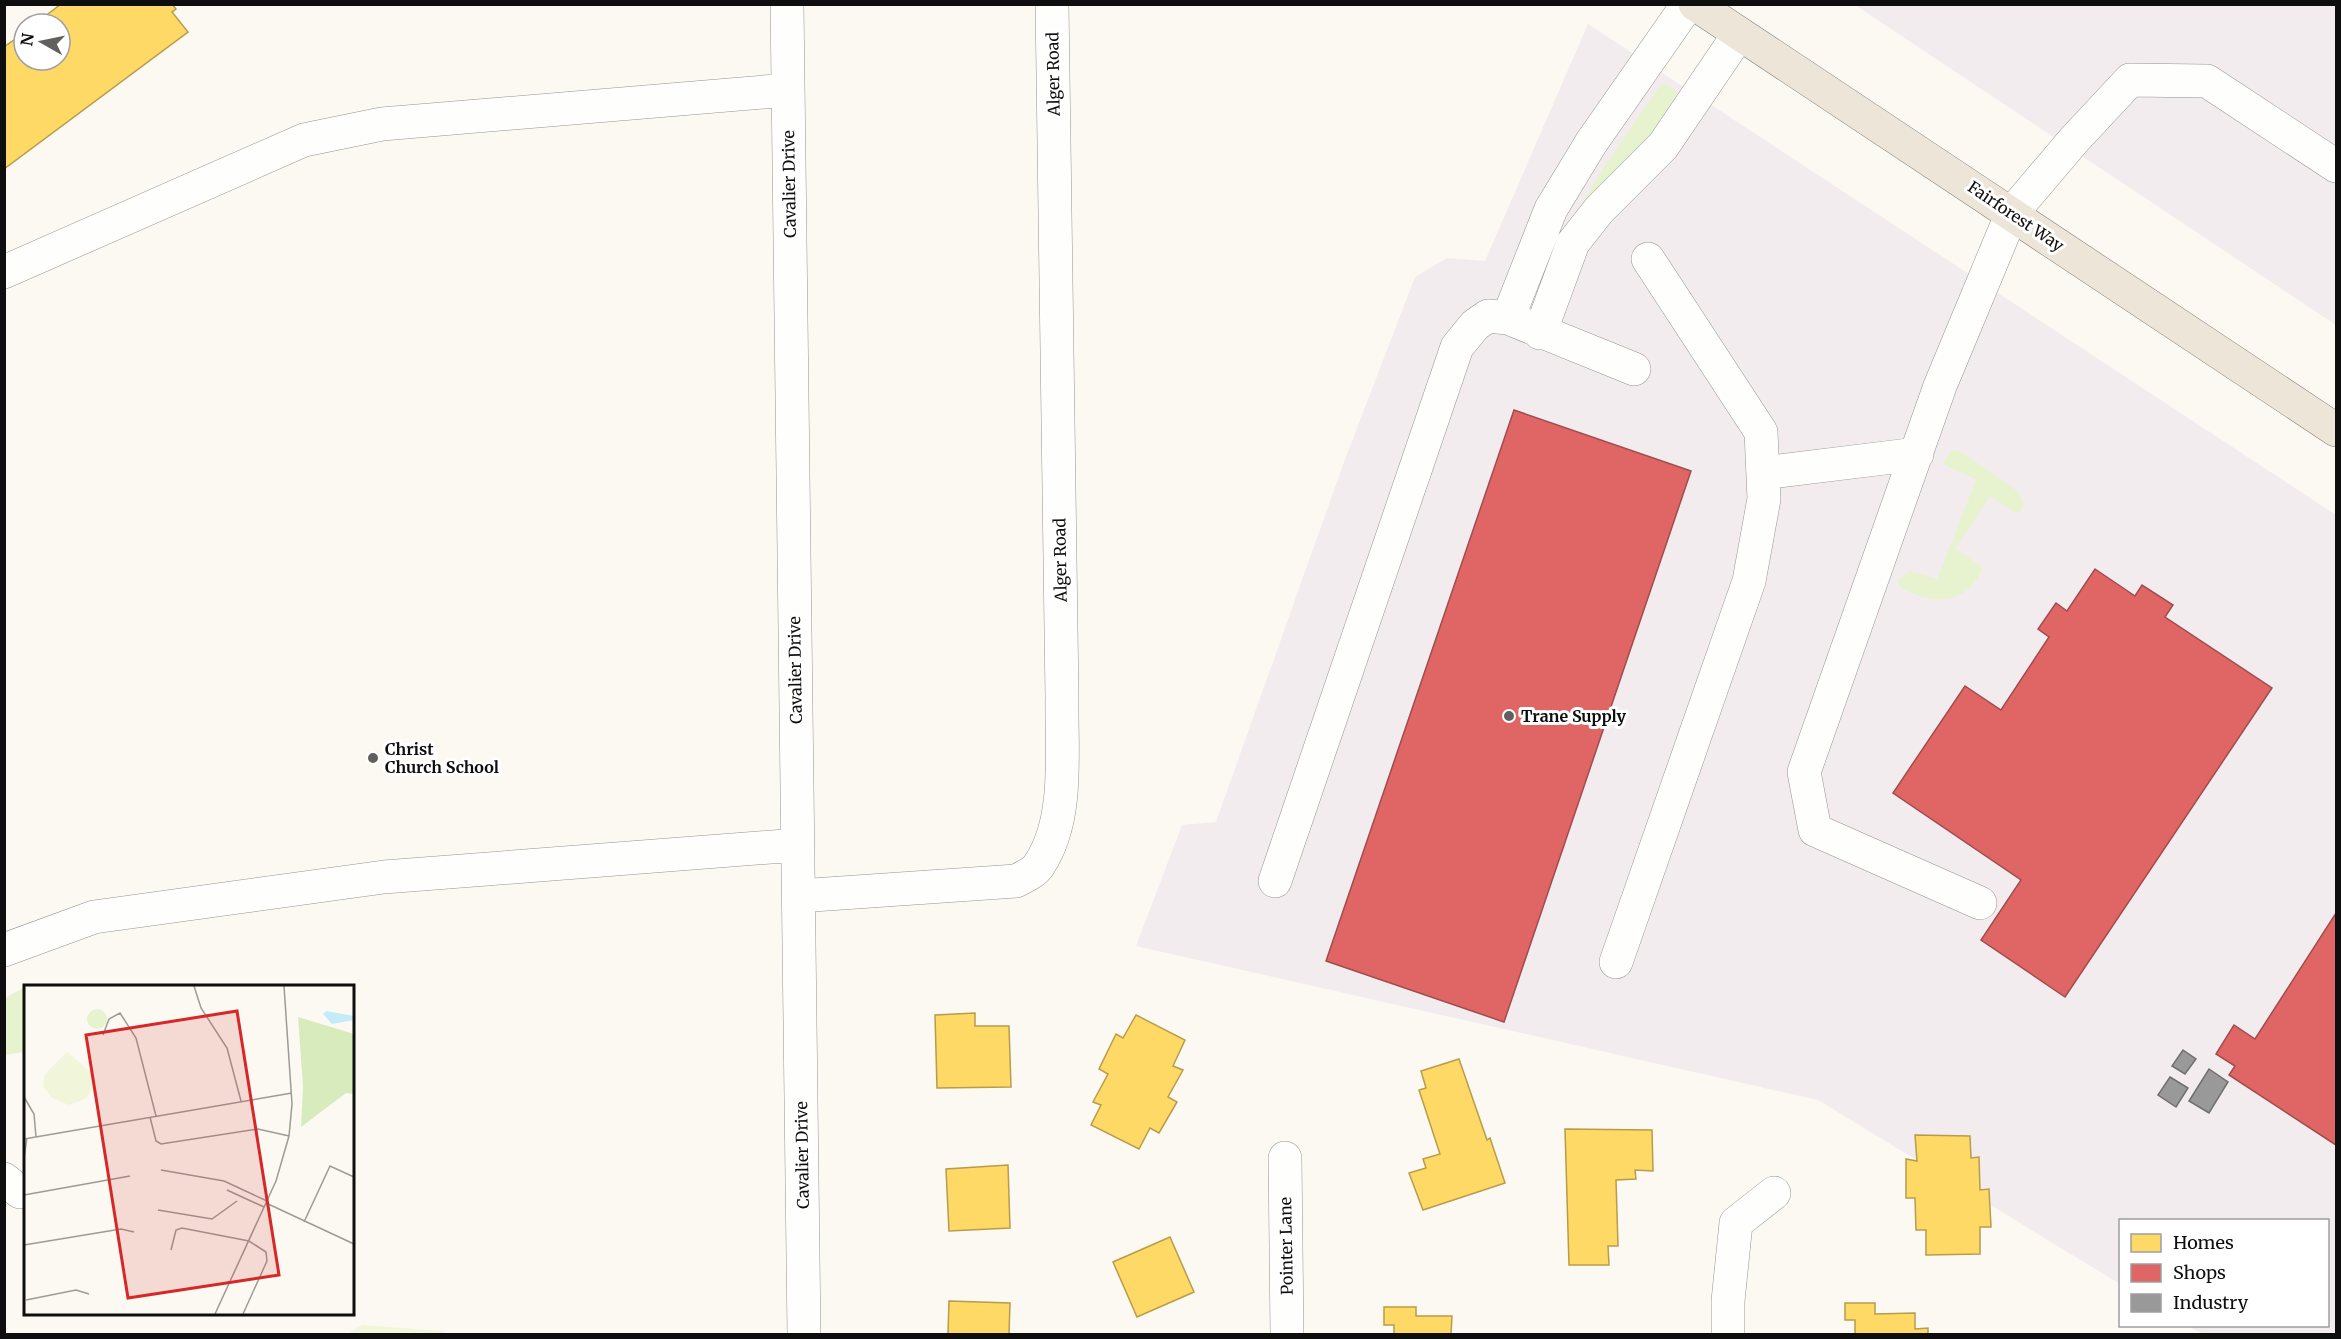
<svg xmlns="http://www.w3.org/2000/svg" width="2341" height="1339" font-family="Merriweather,serif">
<rect width="100%" height="100%" fill="#fbf9f2"/>
<path fill="#f2ecef" d="M 1855,5 L 2336,5 L 2336,325 Z
M 1588,24 L 2336,515 L 2336,1334 L 2203,1334 L 2188,1326 L 2328,1326 L 2328,1220 L 2120,1220 L 2120,1284 L 1818,1100 L 1136,946 L 1182,825 L 1216,822 L 1344,462 L 1415,277 L 1447,258 L 1485,261 Z"/>
<path fill="#e7f3cf" d="M 1661,84 C 1670,84 1677,90 1680,98 L 1653,141 L 1581,207 L 1597,177 Z
M 1952,450 L 1962,452 L 2017,491 L 2024,504 L 2021,511 L 2016,513 L 1990,496 L 1956,549 L 1981,566 L 1982,571 C 1963,606 1934,604 1902,589 L 1897,581 L 1909,571 L 1937,579 L 1976,479 L 1944,465 L 1944,460 Z
M 25,987 L 25,1052 L 5,1055 L 5,998 Z"/>
<path fill="#f1f6da" d="M 362,1325 L 443,1331 L 448,1334 L 348,1334 Z"/>
<path fill="#ffd966" stroke="#b79c4c" stroke-width="1.5" d="M 61,4 L 172,4 L 176,9 L 172,12 L 188,32 L 4,169 L 4,47 L 24,33 L 24,60 L 60,60 L 60,24 L 35,24 Z
M 975,1013 L 975,1026 L 1009,1026 L 1011,1087 L 937,1088 L 935,1015 Z
M 1136,1015 L 1185,1040 L 1173,1066 L 1183,1070 L 1168,1097 L 1177,1102 L 1159,1133 L 1150,1128 L 1139,1149 L 1091,1125 L 1101,1105 L 1093,1102 L 1108,1074 L 1099,1069 L 1116,1034 L 1123,1038 Z
M 1459,1059 L 1487,1140 L 1490,1138 L 1505,1183 L 1423,1210 L 1409,1173 L 1426,1168 L 1423,1159 L 1440,1154 L 1419,1090 L 1426,1088 L 1421,1071 Z
M 1565,1129 L 1652,1130 L 1653,1171 L 1635,1170 L 1636,1179 L 1616,1180 L 1618,1246 L 1608,1246 L 1609,1265 L 1569,1265 Z
M 1915,1135 L 1970,1136 L 1971,1158 L 1979,1157 L 1980,1190 L 1989,1189 L 1991,1227 L 1980,1227 L 1980,1254 L 1926,1255 L 1926,1230 L 1916,1230 L 1915,1198 L 1906,1198 L 1906,1159 L 1917,1161 Z
M 1008,1165 L 1010,1228 L 949,1231 L 946,1169 Z
M 1170,1237 L 1194,1292 L 1137,1317 L 1113,1262 Z
M 949,1301 L 1010,1303 L 1009,1334 L 948,1334 Z
M 1845,1303 L 1875,1303 L 1875,1314 L 1915,1313 L 1915,1329 L 1928,1328 L 1928,1334 L 1855,1334 L 1855,1320 L 1845,1320 Z
M 1384,1307 L 1416,1307 L 1416,1316 L 1452,1316 L 1451,1334 L 1394,1334 L 1394,1325 L 1384,1325 Z"/>
<path fill="#e06666" stroke="#a14c4c" stroke-width="1.5" d="M 1514,410 L 1691,471 L 1504,1022 L 1326,961 Z
M 2095,569 L 2135,596 L 2142,585 L 2173,605 L 2165,617 L 2272,688 L 2065,997 L 1981,940 L 2021,880 L 1893,793 L 1965,686 L 2001,710 L 2049,637 L 2038,629 L 2056,603 L 2067,611 Z
M 2336,913 L 2336,1145 L 2229,1075 L 2235,1066 L 2216,1054 L 2234,1025 L 2255,1039 Z"/>
<path fill="#999" stroke="#6f6f6f" stroke-width="1.5" d="M 2183,1050 L 2196,1059 L 2185,1074 L 2172,1066 Z
M 2209,1069 L 2228,1082 L 2209,1113 L 2189,1101 Z
M 2170,1077 L 2188,1088 L 2176,1107 L 2158,1095 Z"/>
<g fill="none" stroke-linecap="round" stroke-linejoin="round">
<defs>
<path id="minor" d="M 787,4 L 804,1334
M 4,272 L 304,140 L 382,124 L 788,90
M 1508,318 L 1551,209 L 1591,143 L 1688,4
M 1540,333 L 1573,243 L 1599,210 L 1663,146 L 1739,34
M 1763,473 L 1917,454
M 1275,881 L 1457,347 L 1475,325 L 1488,316 L 1508,318 L 1634,369
M 798,896 L 1016,881 C 1024,877 1035,872 1039,865 C 1070,819 1061,750 1062,697 L 1052,4
M 1980,903 L 1815,830 L 1804,772 L 1940,386 L 2012,213 L 2074,140 L 2130,80 L 2207,81 L 2336,166
M 4,950 L 94,917 L 384,877 L 797,845
M 1616,962 L 1749,581 L 1764,499 L 1761,432 L 1648,259
M 1285,1158 L 1287,1334
M 4,1179 L 20,1192
M 1728,1334 L 1728,1301 L 1736,1223 L 1774,1193"/>
<path id="major" d="M 1695,4 L 2336,430"/>
</defs>
<use href="#minor" stroke="#959491" stroke-width="34"/>
<use href="#major" stroke="#82817e" stroke-width="34"/>
<use href="#minor" stroke="#fefefd" stroke-width="33"/>
<use href="#major" stroke="#ede6d8" stroke-width="33"/>
</g>
<g fill="#61605e" stroke="#fff" stroke-width="2">
<circle cx="1509" cy="716" r="6"/>
<circle cx="373" cy="758" r="6"/>
</g>
<g text-anchor="middle" stroke-width="6" stroke-linejoin="round" paint-order="stroke">
<g font-size="16" fill="#0e0e0e" stroke="#fff">
<text transform="translate(1053 74) rotate(-91)" y="6">Alger Road</text>
<text transform="translate(789 184) rotate(-91)" y="6">Cavalier Drive</text>
<text transform="translate(2016 216) rotate(34)" y="6">Fairforest Way</text>
<text transform="translate(1060 560) rotate(-91)" y="6">Alger Road</text>
<text transform="translate(795 670) rotate(-91)" y="6">Cavalier Drive</text>
<text transform="translate(802 1155) rotate(-91)" y="6">Cavalier Drive</text>
<text transform="translate(1286 1246) rotate(-91)" y="6">Pointer Lane</text>
</g>
<g font-size="16" font-weight="bold" fill="#0e0e0e" stroke="#fff" text-anchor="start">
<text x="1521" y="722">Trane Supply</text>
<text x="385" y="755">Christ<tspan x="385" dy="18">Church School</tspan></text>
</g>
</g>
<g transform="translate(24 985)">
<rect width="330" height="330" fill="#fbf9f2"/>
<path d="M63 34a10 10 0 1 1 20 0a10 10 0 1 1-20 0Z" fill="#e7f3cf"/>
<path d="M 274,32 L 330,49 L 330,109 L 322,108 L 277,142 L 279,101 Z" fill="#d8ebbd"/>
<path d="M 43,67 L 70,90 L 71,100 L 61,114 L 45,120 L 28,113 L 19,101 L 21,89 Z" fill="#f1f6da"/>
<path d="M 302,26 L 330,31 L 330,35 L 308,39 L 299,29 Z" fill="#c4ebf9"/>
<path fill="none" stroke="#9c9b97" stroke-width="1.5" d="M 170,1 L 177,23 L 203,63 L 217,116M 79,50 L 85,34 L 96,28 L 112,53 L 132,131M 0,112 L 10,129 L 12,152M 126,132 L 132,156 L 137,159 L 234,144 L 265,151M 0,154 L 268,108M 0,173 L 3,153M 137,185 L 200,196 L 243,216M 203,205 L 240,222M 0,210 L 106,191M 242,218 L 330,259M 134,225 L 188,234 L 213,216M 280,237 L 306,181 L 330,192M 0,260 L 97,244 L 110,247M 147,265 L 152,245 L 158,243 L 225,256 L 242,267 L 243,276 L 219,329M 2,315 L 52,305 L 65,309M 191,329 L 252,196 L 265,151 L 268,119 L 260,1"/>
<path fill="#d62828" fill-opacity="0.15" stroke="#d62828" stroke-width="3" d="M 213,26 L 255,290 L 104,313 L 62,50 Z"/>
<rect width="330" height="330" fill="none" stroke="#0e0e0e" stroke-width="3"/>
</g>
<rect width="2341" height="1339" fill="none" stroke="#0e0e0e" stroke-width="12"/>
<rect x="2119" y="1219" width="210" height="108" fill="#ffffff" stroke="#9f9f9f" stroke-width="1.5"/>
<rect x="2131" y="1234" width="30" height="18" fill="#ffd966" stroke="#9f9f9f" stroke-width="1.5"/>
<text x="2173" y="1249" font-size="18" fill="#0e0e0e">Homes</text>
<rect x="2131" y="1264" width="30" height="18" fill="#e06666" stroke="#9f9f9f" stroke-width="1.5"/>
<text x="2173" y="1279" font-size="18" fill="#0e0e0e">Shops</text>
<rect x="2131" y="1294" width="30" height="18" fill="#999999" stroke="#9f9f9f" stroke-width="1.5"/>
<text x="2173" y="1309" font-size="18" fill="#0e0e0e">Industry</text>
<g transform="translate(42 42) rotate(279)"><circle r="28" fill="#ffffff" stroke="#9f9f9f" stroke-width="1.5"/>
<path d="M0-4.5L10 22L0 15L-10 22Z" fill="#61605e"/>
<text y="-9" font-size="16" font-weight="bold" text-anchor="middle" fill="#0e0e0e">N</text>
</g>
</svg>
